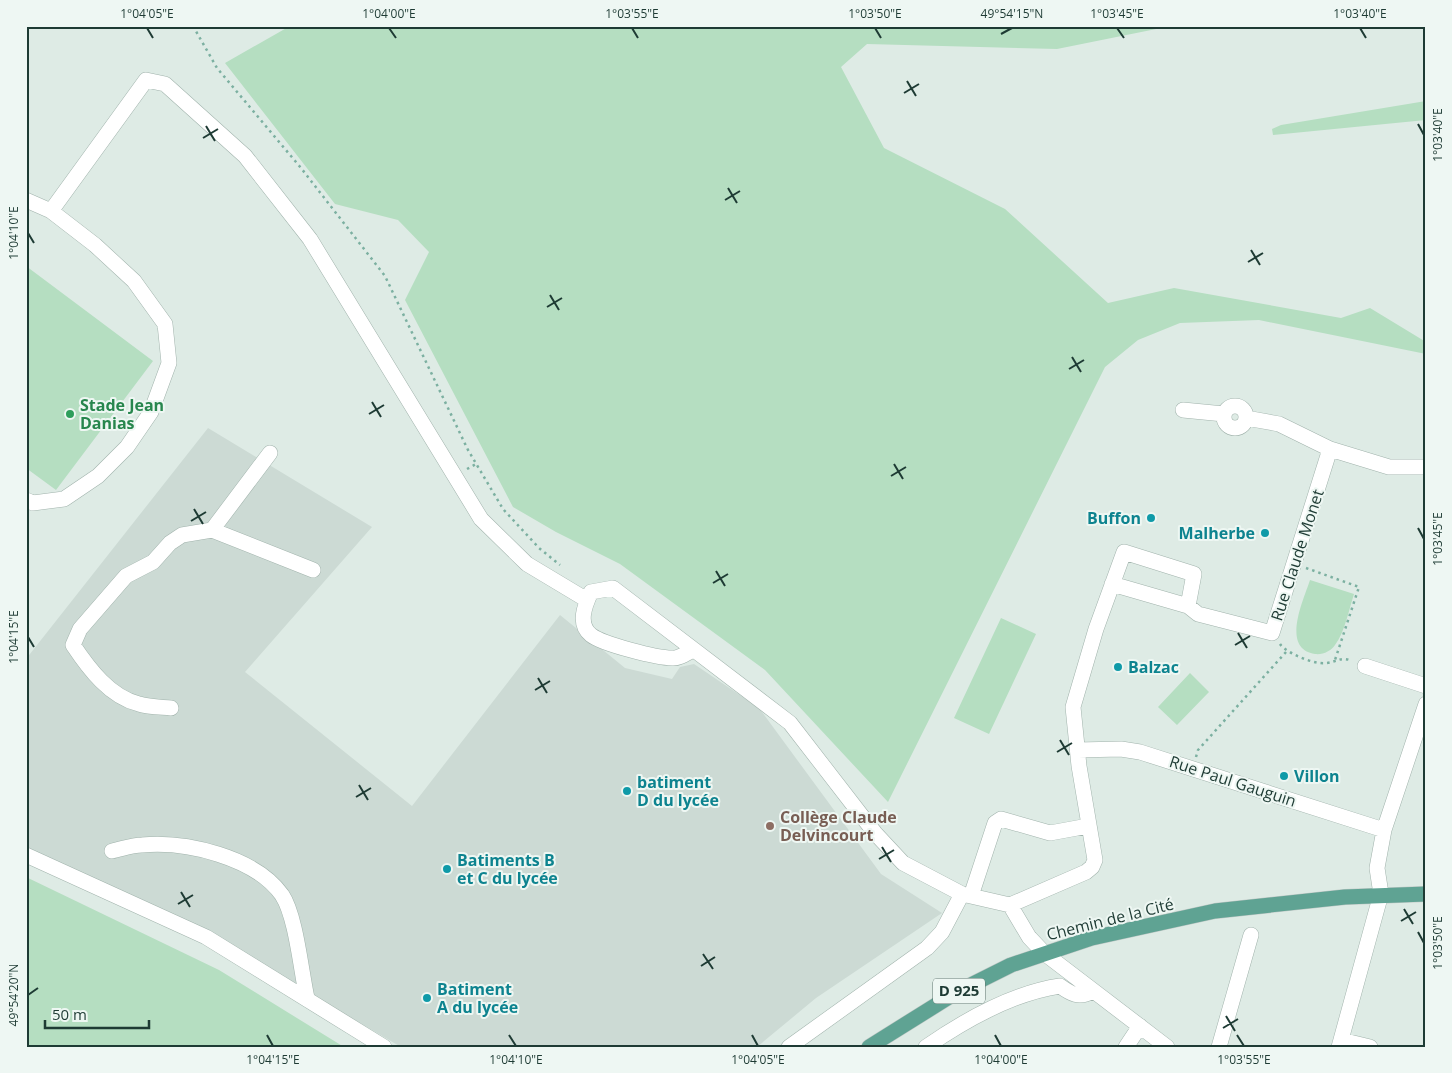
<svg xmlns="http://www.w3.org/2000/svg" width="1452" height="1073" font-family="'Open Sans',sans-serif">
<rect width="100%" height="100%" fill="#deebe5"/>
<path fill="#ccdad4" d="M 208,428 L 372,527 L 245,672 L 412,806 L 560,615 L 625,668 L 672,679 L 680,667 L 694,664 L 759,708 L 881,874 L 942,913 L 816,998 L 757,1047 L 401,1047 L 333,1007 L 26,850 L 26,659 Z"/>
<path fill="#b5dec1" d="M 290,26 L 1171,26 L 1057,49 L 867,44 L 841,67 L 884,148 L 1005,209 L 1108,303 L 1174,288 L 1341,318 L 1370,308 L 1426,342 L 1426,354 L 1259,320 L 1180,323 L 1138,340 L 1105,367 L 888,802 L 765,670 L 620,564 L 556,532 L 513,507 L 405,300 L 429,252 L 398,220 L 335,204 L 225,63 Z
M 1426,101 L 1426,120 L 1273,135 L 1272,129 L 1281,125 Z
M 26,266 L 153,361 L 56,490 L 26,468 Z
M 1310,580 L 1354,594 C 1349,609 1345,632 1335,645 C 1331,651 1323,655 1315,654 C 1280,649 1304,599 1310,580 Z
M 1001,618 L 1036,634 L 989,734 L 954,718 Z
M 1190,673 L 1209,692 L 1177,725 L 1158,707 Z
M 26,877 L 219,970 L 344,1047 L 26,1047 Z"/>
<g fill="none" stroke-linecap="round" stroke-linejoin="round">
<defs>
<path id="minor" d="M 26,200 L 51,211 L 95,245 L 134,281 L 165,324 L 169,363 L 151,412 L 127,447 L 98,476 L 64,499 L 33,503 L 26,500
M 51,211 L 146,80 L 165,84 L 245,156 L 310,239 L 481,519 L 527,564 L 587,600
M1224 417a11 11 0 1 1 22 0a11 11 0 1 1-22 0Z
M 1183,410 L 1224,414
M 1246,418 L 1279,424 L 1330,449 L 1389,467 L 1426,467
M 212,530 L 313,570
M 1112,584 L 1188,606 L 1198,614 L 1272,633 L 1330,449
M 693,650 C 687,653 678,659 672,658 C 657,658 602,644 591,635 C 577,624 585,605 591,592 L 613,588 L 790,723 L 875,833 L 903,863 L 962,894 L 1010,905 L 1029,937 L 1044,953 L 1167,1047
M 1365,666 L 1426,686
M 171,708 C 160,707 149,707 139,704 C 110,697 89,669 73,645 L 80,629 L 126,576 L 153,562 L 170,543 L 182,535 L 212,530 L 270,453
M 1078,750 L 1121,749 L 1140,752 L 1384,830
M 112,851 C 122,849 132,845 142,845 C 186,841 255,857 282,895 C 296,916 301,971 307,998
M 26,855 L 206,937 L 384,1047
M 971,896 L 995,823 L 1001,819 L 1050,833 L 1088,826
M 1010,905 L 1086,872 L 1092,867 L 1095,860 L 1079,766 L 1073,707 L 1096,629 L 1124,552 L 1194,574 L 1188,606
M 1341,1040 L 1370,1047
M 789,1047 L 927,948 L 942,932 L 962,894
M 926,1047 C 965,1020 1013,993 1060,986 C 1071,994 1080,999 1092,991
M 1126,1047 L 1140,1026
M 1219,1047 L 1251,935
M 1339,1047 L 1381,894 L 1377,868 L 1384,830 L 1426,704"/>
<path id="major" d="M 869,1047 L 957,992 L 1011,965 L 1092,938 L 1215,911 L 1345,897 L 1426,894"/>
</defs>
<use href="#minor" stroke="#a1b3ac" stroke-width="16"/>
<use href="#major" stroke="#c0c8c6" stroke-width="16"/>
<path stroke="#7cb0a1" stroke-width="2.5" stroke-dasharray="2.5 4" stroke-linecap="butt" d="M 193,26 L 217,68 L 301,168 L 385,276 L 468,450 L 503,509 L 539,548 L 560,565
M 467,469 L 476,464
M 1306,568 L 1359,587 L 1335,660
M 1280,644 C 1286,653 1315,665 1326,663 C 1337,662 1341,656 1352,661
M 1196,757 L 1198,750 L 1286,652"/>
<use href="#minor" stroke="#fff" stroke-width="15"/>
<use href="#major" stroke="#5fa393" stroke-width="15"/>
</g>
<path fill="none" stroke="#1e3b34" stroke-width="2" d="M 147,28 L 153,38M 389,28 L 396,38M 632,28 L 638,38M 875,28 L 881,38M 1117,28 L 1124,38M 1360,28 L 1366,38M 1001,34 L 1012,28M 907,81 L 916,96M 904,93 L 919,84M 1418,124 L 1424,135M 206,126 L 215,141M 203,138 L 218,129M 728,188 L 737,203M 725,200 L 740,191M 28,233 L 34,243M 1251,250 L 1260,265M 1248,262 L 1263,253M 550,295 L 559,310M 547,307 L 562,298M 1072,357 L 1081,372M 1069,369 L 1084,360M 372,402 L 381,417M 369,414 L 384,405M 894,464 L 903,479M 891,476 L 906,467M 194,509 L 203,524M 191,521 L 206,512M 1418,528 L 1424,539M 716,571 L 725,586M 713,583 L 728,574M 1238,633 L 1247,648M 28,637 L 34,647M 1235,645 L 1250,636M 538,678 L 547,693M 535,690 L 550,681M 1060,740 L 1069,755M 1057,752 L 1072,743M 359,785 L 368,800M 356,797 L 371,788M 882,847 L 891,862M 879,859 L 894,850M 181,892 L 190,907M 178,904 L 193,895M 1404,909 L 1413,924M 1401,921 L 1416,912M 1418,932 L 1424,943M 703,954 L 713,969M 701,966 L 715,957M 28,995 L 38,988M 1226,1016 L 1235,1031M 1223,1028 L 1238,1019M 267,1035 L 273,1046M 509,1035 L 516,1046M 752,1035 L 758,1046M 995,1035 L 1001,1046M 1237,1035 L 1244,1046"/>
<circle fill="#2e9e5b" stroke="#eef7f3" stroke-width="2" cx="70" cy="414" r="5"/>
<g fill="#0f9aa8" stroke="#eef7f3" stroke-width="2">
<circle cx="1151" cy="518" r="5"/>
<circle cx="1265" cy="533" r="5"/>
<circle cx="1118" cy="667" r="5"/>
<circle cx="1284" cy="776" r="5"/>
<circle cx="627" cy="791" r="5"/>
<circle cx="447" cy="869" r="5"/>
<circle cx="427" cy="998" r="5"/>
</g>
<circle fill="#8d6e63" stroke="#eef7f3" stroke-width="2" cx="770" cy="826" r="5"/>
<g text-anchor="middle" stroke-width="4" stroke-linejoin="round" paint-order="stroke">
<rect fill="#eef7f3" stroke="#5c736d" stroke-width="1" x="933" y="978.5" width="52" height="25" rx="4"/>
<g font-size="15" font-weight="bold" fill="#1e3b34">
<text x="959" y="996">D 925</text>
</g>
<g font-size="16" font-weight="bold" fill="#27864d" stroke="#eef7f3" text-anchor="start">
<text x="80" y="411">Stade Jean<tspan x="80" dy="18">Danias</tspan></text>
</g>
<g font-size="16" font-weight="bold" fill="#0d838f" stroke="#eef7f3" text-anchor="start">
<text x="1141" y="524" text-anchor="end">Buffon</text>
<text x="1255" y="539" text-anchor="end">Malherbe</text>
<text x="1128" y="673">Balzac</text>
<text x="1294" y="782">Villon</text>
<text x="637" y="788">batiment<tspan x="637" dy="18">D du lycée</tspan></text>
<text x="457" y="866">Batiments B<tspan x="457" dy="18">et C du lycée</tspan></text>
<text x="437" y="995">Batiment<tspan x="437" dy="18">A du lycée</tspan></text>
</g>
<g font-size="16" fill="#1e3b34" stroke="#eef7f3">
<text transform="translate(1297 555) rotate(-72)" y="6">Rue Claude Monet</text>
<text transform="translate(1233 781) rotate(18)" y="6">Rue Paul Gauguin</text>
<text transform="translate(1110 919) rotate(-14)" y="6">Chemin de la Cité</text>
</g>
<g font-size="16" font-weight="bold" fill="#785e54" stroke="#eef7f3" text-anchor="start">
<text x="780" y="823">Collège Claude<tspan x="780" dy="18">Delvincourt</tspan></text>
</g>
</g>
<rect width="1452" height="1073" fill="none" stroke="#eef7f3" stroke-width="55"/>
<path d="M45 1020v8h104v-8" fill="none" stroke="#1e3b34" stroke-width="2.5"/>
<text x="52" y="1020" font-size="15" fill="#1e3b34" stroke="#eef7f3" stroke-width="4" paint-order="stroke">50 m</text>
<rect x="28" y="28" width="1396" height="1018" fill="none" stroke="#1e3b34" stroke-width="2"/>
<g font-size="12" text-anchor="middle" fill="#1e3b34">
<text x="147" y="18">1°04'05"E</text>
<text x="389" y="18">1°04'00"E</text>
<text x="632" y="18">1°03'55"E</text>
<text x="875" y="18">1°03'50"E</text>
<text x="1012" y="18">49°54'15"N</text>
<text x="1117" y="18">1°03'45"E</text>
<text x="1360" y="18">1°03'40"E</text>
<text transform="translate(1438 135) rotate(-90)" y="4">1°03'40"E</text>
<text transform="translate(14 233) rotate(-90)" y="4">1°04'10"E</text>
<text transform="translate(1438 539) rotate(-90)" y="4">1°03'45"E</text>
<text transform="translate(14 637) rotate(-90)" y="4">1°04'15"E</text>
<text transform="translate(1438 943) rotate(-90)" y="4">1°03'50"E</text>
<text transform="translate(14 995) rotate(-90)" y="4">49°54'20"N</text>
<text x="273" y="1064">1°04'15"E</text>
<text x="516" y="1064">1°04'10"E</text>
<text x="758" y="1064">1°04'05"E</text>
<text x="1001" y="1064">1°04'00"E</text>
<text x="1244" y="1064">1°03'55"E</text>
</g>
</svg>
